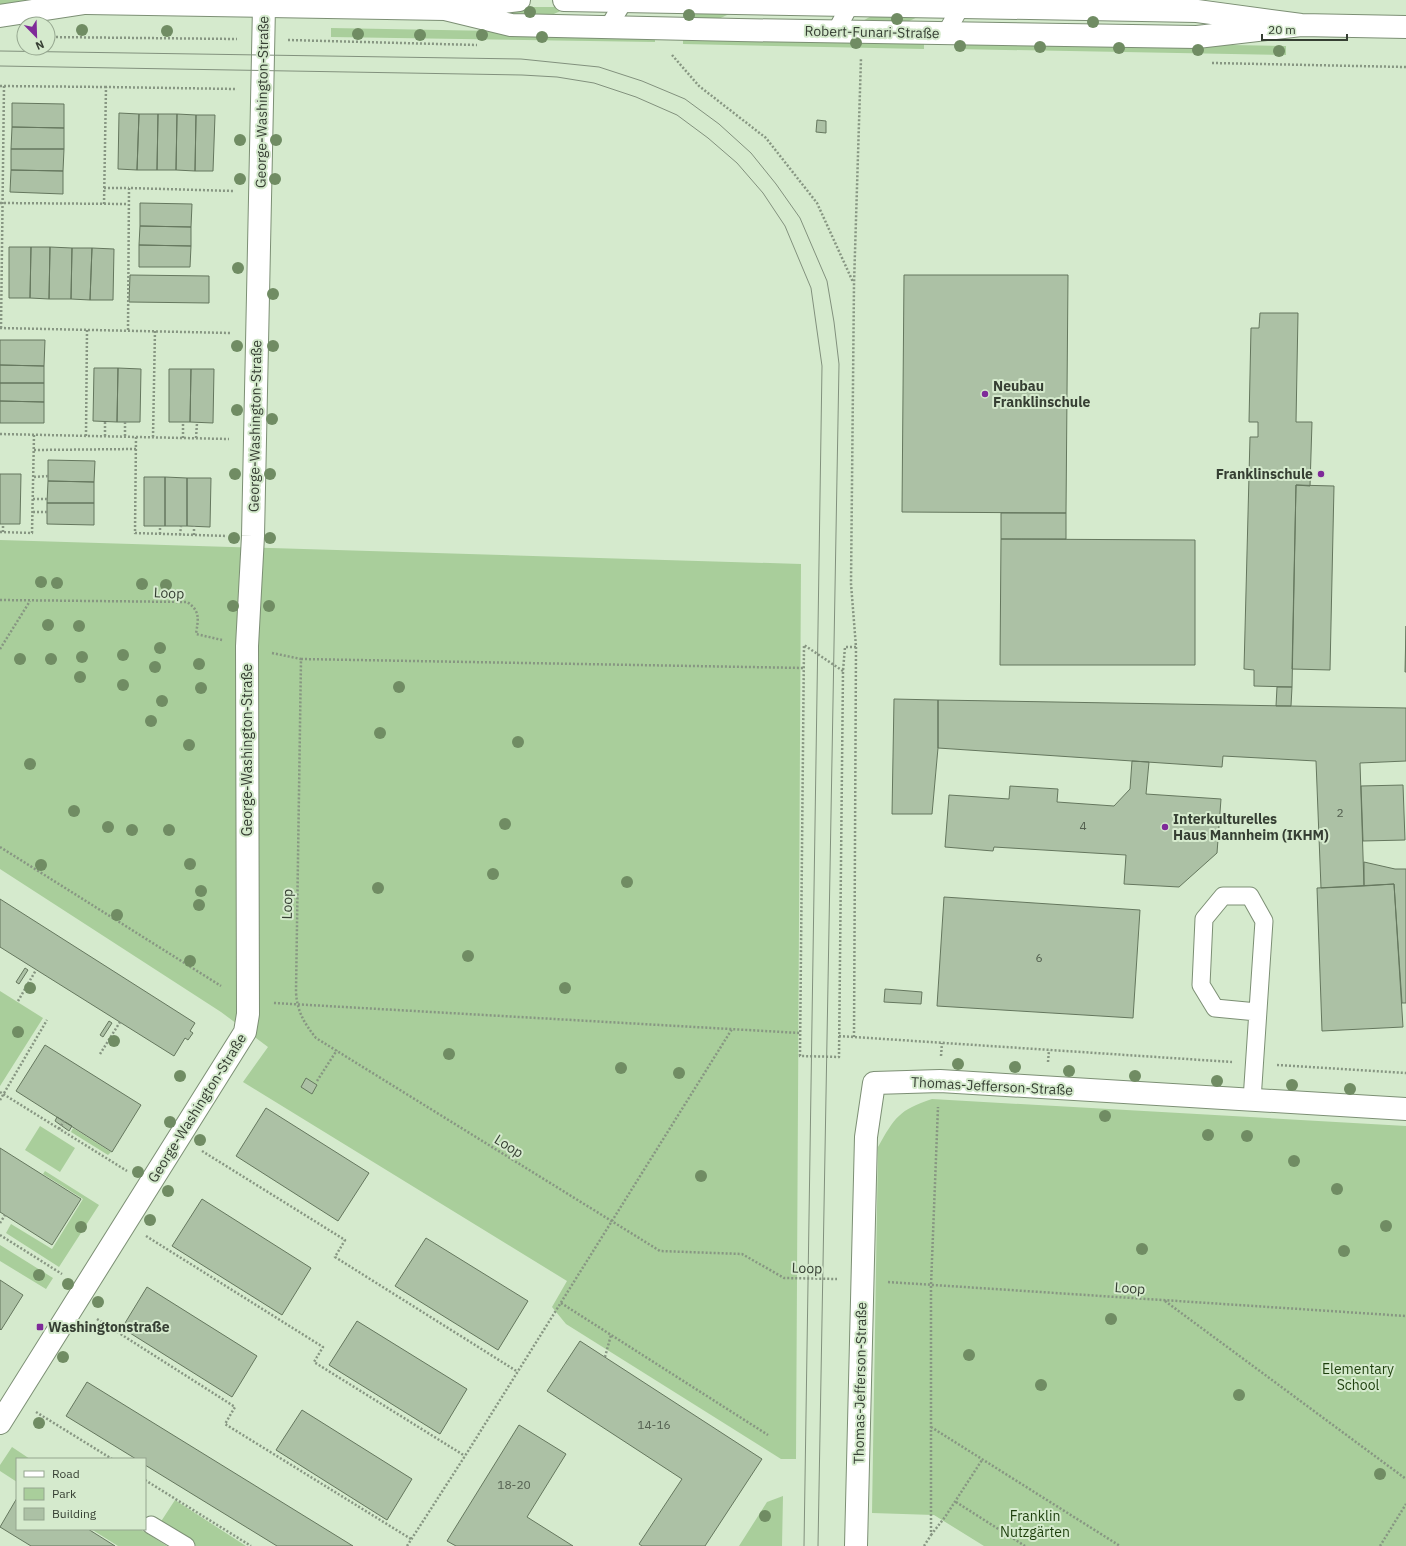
<svg xmlns="http://www.w3.org/2000/svg" width="1406" height="1546" font-family="'IBM Plex Sans',sans-serif">
<rect width="100%" height="100%" fill="#d5eacd"/>
<path fill="#a9ce9b" d="M 0,0 L 28,0 L 15,7 L 0,7 Z
M 515,7 L 570,7 L 549,16 L 497,15 Z
M 684,10 L 736,11 L 716,20 L 683,19 Z
M 875,14 L 924,14 L 905,23 L 859,23 Z
M 331,28 L 655,34 L 655,42 L 331,37 Z
M 683,34 L 924,39 L 924,49 L 683,44 Z
M 955,40 L 1286,46 L 1286,55 L 955,49 Z
M 0,540 L 801,564 L 796,1459 L 781,1459 L 566,1324 L 552,1307 L 567,1281 L 243,1082 L 268,1047 L 221,1012 L 0,869 Z
M 0,991 L 43,1018 L 0,1086 Z
M 932,1099 L 1406,1126 L 1406,1546 L 984,1546 L 934,1515 L 872,1513 L 878,1147 C 895,1117 899,1110 932,1099 Z
M 40,1126 L 75,1148 L 60,1172 L 25,1150 Z
M 73,1128 L 111,1152 L 108,1155 L 71,1132 Z
M 45,1171 L 99,1205 L 59,1267 L 6,1233 L 11,1224 L 52,1249 L 83,1199 L 43,1174 Z
M 0,1245 L 53,1278 L 46,1289 L 0,1261 Z
M 12,1447 L 30,1459 L 17,1459 L 17,1482 L 0,1471 L 0,1465 Z
M 783,1496 L 782,1546 L 739,1546 L 767,1502 Z
M 175,1500 L 246,1546 L 196,1546 L 160,1523 Z
M 91,1529 L 140,1529 L 167,1546 L 118,1546 Z"/>
<path fill="#acc1a5" stroke="#65775e" d="M 12,103 L 64,104 L 64,128 L 12,127 Z
M 119,113 L 139,114 L 137,170 L 118,169 Z
M 139,114 L 158,114 L 157,170 L 137,170 Z
M 158,114 L 177,114 L 176,170 L 157,170 Z
M 177,114 L 196,115 L 195,171 L 176,170 Z
M 196,115 L 215,115 L 213,171 L 195,171 Z
M 817,120 L 826,121 L 826,133 L 816,132 Z
M 12,127 L 64,128 L 64,149 L 11,149 Z
M 11,149 L 64,149 L 63,171 L 11,170 Z
M 11,170 L 63,171 L 63,194 L 10,192 Z
M 140,203 L 192,204 L 191,227 L 140,226 Z
M 140,226 L 191,227 L 191,246 L 139,245 Z
M 139,245 L 191,246 L 190,267 L 139,267 Z
M 9,247 L 31,247 L 30,298 L 9,298 Z
M 31,247 L 50,247 L 49,299 L 30,298 Z
M 50,247 L 72,248 L 71,299 L 49,299 Z
M 72,248 L 92,248 L 90,300 L 71,299 Z
M 92,248 L 114,249 L 113,300 L 90,300 Z
M 130,275 L 209,276 L 209,303 L 129,302 Z
M 904,275 L 1068,275 L 1066,513 L 902,512 Z
M 1260,313 L 1298,313 L 1296,422 L 1312,422 L 1310,486 L 1296,485 L 1292,687 L 1254,686 L 1254,670 L 1244,669 L 1250,437 L 1258,437 L 1258,422 L 1249,422 L 1251,328 L 1259,328 Z
M 0,340 L 45,340 L 44,366 L 0,365 Z
M 0,365 L 44,366 L 44,383 L 0,383 Z
M 94,368 L 118,368 L 117,422 L 93,421 Z
M 118,368 L 141,369 L 140,422 L 117,422 Z
M 169,369 L 191,369 L 190,422 L 169,422 Z
M 191,369 L 214,369 L 213,423 L 190,422 Z
M 0,383 L 44,383 L 44,402 L 0,401 Z
M 0,401 L 44,402 L 44,423 L 0,423 Z
M 48,460 L 95,461 L 94,482 L 48,481 Z
M 0,474 L 21,474 L 20,524 L 0,524 Z
M 144,477 L 165,477 L 165,526 L 144,526 Z
M 165,477 L 187,478 L 187,526 L 165,526 Z
M 187,478 L 211,478 L 210,527 L 187,526 Z
M 48,481 L 94,482 L 94,503 L 47,503 Z
M 1296,485 L 1334,486 L 1330,670 L 1292,669 Z
M 47,503 L 94,503 L 94,525 L 47,524 Z
M 1001,513 L 1066,513 L 1066,539 L 1001,539 Z
M 1001,539 L 1195,540 L 1195,665 L 1000,665 Z
M 1406,626 L 1406,672 L 1405,672 Z
M 1277,687 L 1292,687 L 1291,706 L 1276,706 Z
M 894,699 L 938,700 L 938,748 L 932,814 L 892,814 Z
M 938,700 L 1406,708 L 1406,761 L 1360,763 L 1364,886 L 1321,888 L 1316,761 L 1223,756 L 1222,767 L 938,748 Z
M 1132,761 L 1149,762 L 1146,794 L 1221,799 L 1217,853 L 1179,887 L 1124,884 L 1126,855 L 994,847 L 993,851 L 945,847 L 949,795 L 1009,799 L 1010,786 L 1058,789 L 1057,802 L 1114,806 L 1130,789 Z
M 1403,785 L 1405,840 L 1363,841 L 1361,786 Z
M 1364,862 L 1395,869 L 1406,869 L 1406,1003 L 1402,1003 L 1394,884 L 1364,886 Z
M 1394,884 L 1403,1027 L 1322,1031 L 1317,888 Z
M 944,897 L 1140,910 L 1133,1018 L 937,1006 Z
M 0,899 L 195,1023 L 190,1031 L 193,1033 L 188,1040 L 185,1038 L 174,1056 L 0,947 Z
M 25,968 L 28,970 L 19,984 L 16,982 Z
M 885,989 L 922,992 L 921,1004 L 884,1002 Z
M 109,1021 L 112,1023 L 103,1037 L 100,1035 Z
M 45,1045 L 141,1105 L 112,1152 L 16,1091 Z
M 306,1078 L 317,1085 L 312,1094 L 301,1087 Z
M 266,1108 L 369,1173 L 338,1221 L 236,1156 Z
M 57,1117 L 72,1126 L 69,1131 L 55,1121 Z
M 0,1148 L 81,1199 L 52,1245 L 0,1212 Z
M 202,1199 L 311,1268 L 282,1315 L 172,1246 Z
M 426,1238 L 528,1301 L 498,1350 L 395,1286 Z
M 0,1280 L 23,1295 L 1,1330 L 0,1329 Z
M 147,1287 L 257,1356 L 232,1397 L 122,1328 Z
M 357,1321 L 467,1389 L 440,1434 L 329,1365 Z
M 580,1341 L 762,1459 L 705,1546 L 642,1546 L 639,1544 L 682,1479 L 547,1391 Z
M 87,1382 L 353,1546 L 277,1546 L 145,1465 L 145,1459 L 136,1459 L 66,1416 Z
M 302,1410 L 412,1479 L 387,1520 L 276,1450 Z
M 519,1425 L 566,1454 L 527,1517 L 573,1546 L 456,1546 L 447,1541 Z
M 17,1498 L 17,1529 L 88,1529 L 115,1546 L 31,1546 L 0,1527 Z"/>
<g fill="none" stroke-linecap="round" stroke-linejoin="round">
<defs>
<path id="lane" d="M 609,26 L 624,1
M 836,31 L 850,5 L 850,0
M 946,33 L 961,6 L 961,0
M 1252,1100 L 1264,921 L 1250,896 L 1223,896 L 1204,919 L 1201,985 L 1215,1008 L 1257,1012
M 151,1525 L 186,1546"/>
<path id="street" d="M 0,1423 L 245,1032 L 248,1014 L 247,646 L 253,536 L 264,6
M 856,1546 L 866,1137 L 874,1083 L 940,1081 L 1406,1109"/>
<path id="secondary" d="M 68,0 L 86,3 L 445,9 L 519,0
M 564,0 L 1197,11 L 1301,25 L 1406,27
M 445,9 L 511,25 L 738,30 L 1197,37 L 1301,25
M 0,16 L 85,3"/>
</defs>
<use href="#lane" stroke="#7c8f74" stroke-width="19"/>
<use href="#street" stroke="#7c8f74" stroke-width="24"/>
<use href="#secondary" stroke="#7c8f74" stroke-width="24"/>
<path stroke="#879682" stroke-width="2.5" stroke-dasharray="2 2" stroke-linecap="butt" d="M 48,37 L 237,39
M 288,40 L 477,45
M 672,55 L 699,86 L 766,138 L 817,203 L 853,282
M 1212,63 L 1406,67
M 0,86 L 106,87
M 104,188 L 129,188
M 0,203 L 128,204
M 104,204 L 106,87 L 237,89
M 0,328 L 231,333
M 1,328 L 4,86
M 128,330 L 129,188 L 234,191
M 105,422 L 105,436
M 0,434 L 229,439
M 86,436 L 87,330
M 125,436 L 125,422
M 136,437 L 135,533 L 227,536
M 153,437 L 155,330
M 183,438 L 183,423
M 196,438 L 197,423
M 34,450 L 136,449
M 34,477 L 48,476
M 33,499 L 47,499
M 33,512 L 47,512
M 0,532 L 32,533 L 34,435
M 3,532 L 3,524
M 160,534 L 160,526
M 180,535 L 181,526
M 194,535 L 194,526
M 0,600 L 187,602 C 201,611 198,620 196,634 L 222,640
M 0,649 L 30,601
M 272,653 L 301,659 L 296,992 C 297,1011 304,1023 316,1038 L 660,1251 L 742,1254 L 784,1278 L 837,1279
M 301,659 L 804,668
M 843,671 L 804,645 L 800,1056 L 839,1057 L 843,671 L 845,647 L 856,647
M 0,847 L 221,986
M 18,1001 L 36,970
M 274,1003 L 800,1033
M 839,1036 L 1232,1062
M 854,1037 L 856,647 L 851,584 L 854,284 L 861,58
M 100,1054 L 120,1022
M 941,1056 L 942,1043
M 1048,1062 L 1049,1050
M 1277,1065 L 1406,1073
M 317,1081 L 337,1050
M 0,1092 L 127,1171
M 0,1100 L 47,1020
M 59,1129 L 64,1121
M 202,1151 L 345,1240 L 335,1257 L 518,1372
M 0,1223 L 5,1215
M 0,1235 L 62,1274
M 146,1236 L 323,1347 L 314,1362 L 465,1456
M 888,1282 L 1406,1316
M 1165,1301 L 1406,1479
M 561,1303 L 768,1435
M 97,1319 L 235,1407 L 225,1424 L 411,1539
M 605,1357 L 611,1335
M 36,1412 L 112,1459
M 931,1427 L 1120,1546
M 145,1480 L 251,1546
M 956,1502 L 1025,1546
M 931,1535 L 945,1517 L 982,1460
M 407,1546 L 465,1456 L 732,1029
M 924,1546 L 931,1535 L 931,1285 L 938,1107
M 1380,1546 L 1406,1504"/>
<use href="#lane" stroke="#fff" stroke-width="17"/>
<use href="#street" stroke="#fff" stroke-width="22"/>
<use href="#secondary" stroke="#fff" stroke-width="22"/>
<path stroke="#82917d" stroke-width="1" d="M 0,51 L 521,59 L 599,67 L 642,81 L 685,99 L 719,124 L 751,153 L 776,184 L 800,218 L 827,281 L 834,322 L 839,364 L 818,1546
M 0,66 L 522,75 L 557,77 L 594,83 L 636,97 L 677,115 L 708,138 L 737,163 L 763,193 L 785,226 L 811,288 L 822,366 L 804,1546"/>
</g>
<g fill="#708c63">
<circle cx="530" cy="12" r="6"/>
<circle cx="689" cy="15" r="6"/>
<circle cx="897" cy="19" r="6"/>
<circle cx="1093" cy="22" r="6"/>
<circle cx="82" cy="30" r="6"/>
<circle cx="167" cy="31" r="6"/>
<circle cx="358" cy="34" r="6"/>
<circle cx="420" cy="35" r="6"/>
<circle cx="482" cy="35" r="6"/>
<circle cx="542" cy="37" r="6"/>
<circle cx="856" cy="43" r="6"/>
<circle cx="960" cy="46" r="6"/>
<circle cx="1040" cy="47" r="6"/>
<circle cx="1119" cy="48" r="6"/>
<circle cx="1198" cy="50" r="6"/>
<circle cx="1279" cy="51" r="6"/>
<circle cx="240" cy="140" r="6"/>
<circle cx="276" cy="140" r="6"/>
<circle cx="240" cy="179" r="6"/>
<circle cx="275" cy="179" r="6"/>
<circle cx="238" cy="268" r="6"/>
<circle cx="273" cy="294" r="6"/>
<circle cx="237" cy="346" r="6"/>
<circle cx="273" cy="346" r="6"/>
<circle cx="237" cy="410" r="6"/>
<circle cx="272" cy="419" r="6"/>
<circle cx="235" cy="474" r="6"/>
<circle cx="270" cy="474" r="6"/>
<circle cx="234" cy="538" r="6"/>
<circle cx="270" cy="538" r="6"/>
<circle cx="41" cy="582" r="6"/>
<circle cx="57" cy="583" r="6"/>
<circle cx="142" cy="584" r="6"/>
<circle cx="166" cy="585" r="6"/>
<circle cx="233" cy="606" r="6"/>
<circle cx="269" cy="606" r="6"/>
<circle cx="48" cy="625" r="6"/>
<circle cx="79" cy="626" r="6"/>
<circle cx="160" cy="648" r="6"/>
<circle cx="123" cy="655" r="6"/>
<circle cx="82" cy="657" r="6"/>
<circle cx="20" cy="659" r="6"/>
<circle cx="51" cy="659" r="6"/>
<circle cx="199" cy="664" r="6"/>
<circle cx="155" cy="667" r="6"/>
<circle cx="80" cy="677" r="6"/>
<circle cx="123" cy="685" r="6"/>
<circle cx="399" cy="687" r="6"/>
<circle cx="201" cy="688" r="6"/>
<circle cx="162" cy="701" r="6"/>
<circle cx="151" cy="721" r="6"/>
<circle cx="380" cy="733" r="6"/>
<circle cx="518" cy="742" r="6"/>
<circle cx="189" cy="745" r="6"/>
<circle cx="30" cy="764" r="6"/>
<circle cx="74" cy="811" r="6"/>
<circle cx="505" cy="824" r="6"/>
<circle cx="108" cy="827" r="6"/>
<circle cx="132" cy="830" r="6"/>
<circle cx="169" cy="830" r="6"/>
<circle cx="190" cy="864" r="6"/>
<circle cx="41" cy="865" r="6"/>
<circle cx="493" cy="874" r="6"/>
<circle cx="627" cy="882" r="6"/>
<circle cx="378" cy="888" r="6"/>
<circle cx="201" cy="891" r="6"/>
<circle cx="199" cy="905" r="6"/>
<circle cx="117" cy="915" r="6"/>
<circle cx="468" cy="956" r="6"/>
<circle cx="190" cy="961" r="6"/>
<circle cx="30" cy="988" r="6"/>
<circle cx="565" cy="988" r="6"/>
<circle cx="18" cy="1032" r="6"/>
<circle cx="114" cy="1041" r="6"/>
<circle cx="449" cy="1054" r="6"/>
<circle cx="958" cy="1064" r="6"/>
<circle cx="1015" cy="1067" r="6"/>
<circle cx="621" cy="1068" r="6"/>
<circle cx="1069" cy="1071" r="6"/>
<circle cx="679" cy="1073" r="6"/>
<circle cx="180" cy="1076" r="6"/>
<circle cx="1135" cy="1076" r="6"/>
<circle cx="1217" cy="1081" r="6"/>
<circle cx="1292" cy="1085" r="6"/>
<circle cx="1350" cy="1089" r="6"/>
<circle cx="1105" cy="1116" r="6"/>
<circle cx="170" cy="1122" r="6"/>
<circle cx="1208" cy="1135" r="6"/>
<circle cx="1247" cy="1136" r="6"/>
<circle cx="200" cy="1140" r="6"/>
<circle cx="1294" cy="1161" r="6"/>
<circle cx="138" cy="1172" r="6"/>
<circle cx="701" cy="1176" r="6"/>
<circle cx="1337" cy="1189" r="6"/>
<circle cx="168" cy="1191" r="6"/>
<circle cx="150" cy="1220" r="6"/>
<circle cx="1386" cy="1226" r="6"/>
<circle cx="81" cy="1227" r="6"/>
<circle cx="1142" cy="1249" r="6"/>
<circle cx="1344" cy="1251" r="6"/>
<circle cx="39" cy="1275" r="6"/>
<circle cx="68" cy="1284" r="6"/>
<circle cx="98" cy="1302" r="6"/>
<circle cx="1111" cy="1319" r="6"/>
<circle cx="969" cy="1355" r="6"/>
<circle cx="63" cy="1357" r="6"/>
<circle cx="1041" cy="1385" r="6"/>
<circle cx="1239" cy="1395" r="6"/>
<circle cx="39" cy="1423" r="6"/>
<circle cx="1380" cy="1474" r="6"/>
<circle cx="765" cy="1516" r="6"/>
</g>
<g fill="#7f2a99" stroke="#d5eacd" stroke-width="1.5">
<circle cx="985" cy="394" r="4"/>
<circle cx="1321" cy="474" r="4"/>
<circle cx="1165" cy="827" r="4"/>
<rect x="36" y="1323" width="8" height="8" rx="2"/>
</g>
<g text-anchor="middle" stroke-width="4" stroke-linejoin="round" paint-order="stroke">
<g font-size="12" fill="#546050">
<text x="1340" y="817">2</text>
<text x="1083" y="830">4</text>
<text x="1039" y="962">6</text>
<text x="654" y="1429">14-16</text>
<text x="514" y="1489">18-20</text>
</g>
<g font-size="14" fill="#363f33" stroke="#d5eacd">
<text transform="translate(872 32) rotate(1)" y="5">Robert-Funari-Straße</text>
<text transform="translate(262 102) rotate(-89)" y="5">George-Washington-Straße</text>
<text transform="translate(255 426) rotate(-89)" y="5">George-Washington-Straße</text>
<text transform="translate(169 593) rotate(3)" y="5">Loop</text>
<text transform="translate(247 750) rotate(-90)" y="5">George-Washington-Straße</text>
<text transform="translate(287 904) rotate(-89)" y="5">Loop</text>
<text transform="translate(992 1086) rotate(3)" y="5">Thomas-Jefferson-Straße</text>
<text transform="translate(197 1108) rotate(-58)" y="5">George-Washington-Straße</text>
<text transform="translate(509 1146) rotate(32)" y="5">Loop</text>
<text transform="translate(807 1268) rotate(2)" y="5">Loop</text>
<text transform="translate(1130 1288) rotate(4)" y="5">Loop</text>
<text transform="translate(860 1383) rotate(-89)" y="5">Thomas-Jefferson-Straße</text>
</g>
<g font-size="14" font-weight="bold" fill="#363f33" stroke="#d5eacd" text-anchor="start">
<text x="993" y="391">Neubau<tspan x="993" dy="16">Franklinschule</tspan></text>
<text x="1313" y="479" text-anchor="end">Franklinschule</text>
<text x="1173" y="824">Interkulturelles<tspan x="1173" dy="16">Haus Mannheim (IKHM)</tspan></text>
<text x="48" y="1332">Washingtonstraße</text>
</g>
<g font-size="14" fill="#1e3f0d" stroke="#d5eacd">
<text x="1358" y="1374">Elementary<tspan x="1358" dy="16">School</tspan></text>
<text x="1035" y="1521">Franklin<tspan x="1035" dy="16">Nutzgärten</tspan></text>
</g>
</g>
<rect x="16" y="1458" width="130" height="72" fill="#d5eacd" stroke="#95a68f"/>
<rect x="24" y="1471" width="20" height="6" fill="#ffffff" stroke="#95a68f"/>
<text x="52" y="1478" font-size="12" fill="#363f33">Road</text>
<rect x="24" y="1488" width="20" height="12" fill="#a9ce9b" stroke="#95a68f"/>
<text x="52" y="1498" font-size="12" fill="#363f33">Park</text>
<rect x="24" y="1508" width="20" height="12" fill="#acc1a5" stroke="#95a68f"/>
<text x="52" y="1518" font-size="12" fill="#363f33">Building</text>
<g transform="translate(36 36) rotate(157)"><circle r="19" fill="#d5eacd" stroke="#95a68f"/>
<path d="M0-3L7 15L0 10L-7 15Z" fill="#7f2a99"/>
<text y="-6" font-size="11" font-weight="bold" text-anchor="middle" fill="#363f33">N</text>
</g>
<path d="M1262 34v6h85v-6" fill="none" stroke="#363f33" stroke-width="2"/>
<text x="1268" y="34" font-size="12" fill="#363f33" stroke="#d5eacd" stroke-width="3" paint-order="stroke">20 m</text>
</svg>
